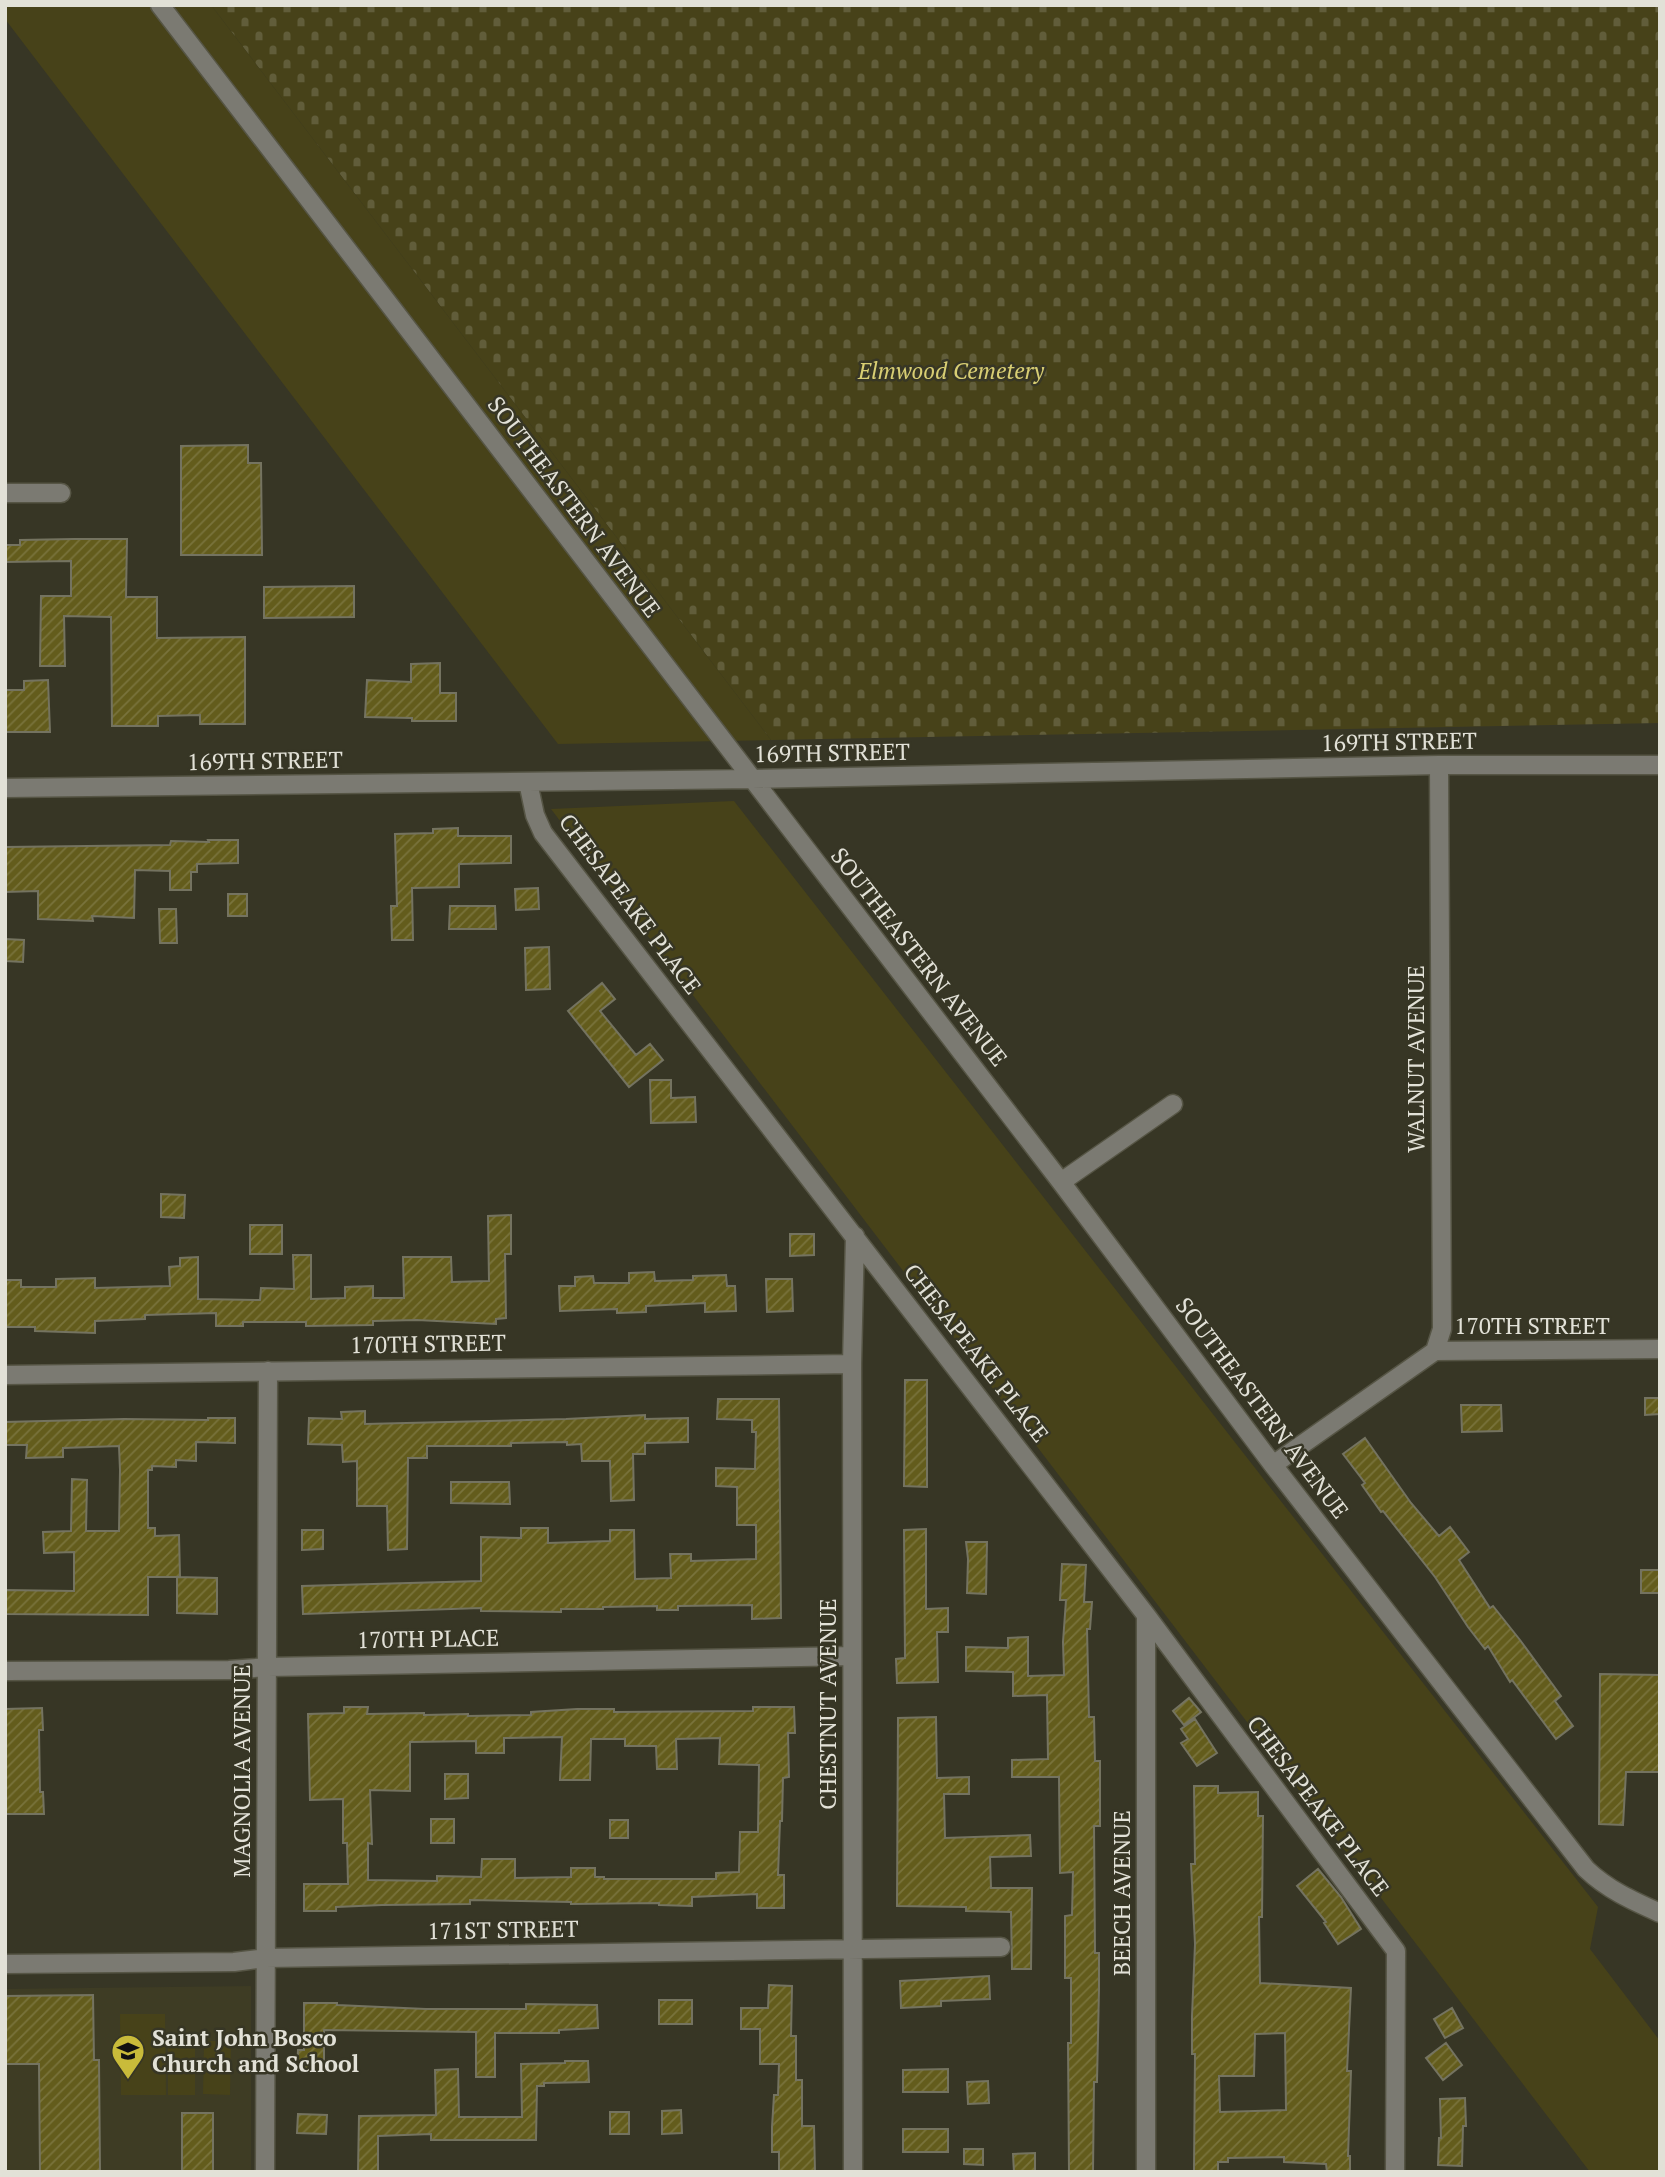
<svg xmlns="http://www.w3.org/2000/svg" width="1665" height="2177" font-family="'PT Serif',serif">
<defs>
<pattern id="cemetery-stones" width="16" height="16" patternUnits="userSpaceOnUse" patternTransform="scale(1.75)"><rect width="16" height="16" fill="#474219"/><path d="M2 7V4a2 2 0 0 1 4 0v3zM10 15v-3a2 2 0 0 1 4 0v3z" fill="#615d3a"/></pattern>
<pattern id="building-hatch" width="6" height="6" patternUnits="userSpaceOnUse" patternTransform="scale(1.75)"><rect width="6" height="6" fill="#635c1c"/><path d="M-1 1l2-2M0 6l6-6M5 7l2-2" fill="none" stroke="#79733c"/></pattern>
</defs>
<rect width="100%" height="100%" fill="#373625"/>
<path fill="#3e3c24" d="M 251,1986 L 251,2172 L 5,2172 L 5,1989 Z"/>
<path fill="url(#cemetery-stones)" d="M 211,5 L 1660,5 L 1660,723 L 771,740 Z"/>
<path fill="#474219" d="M 5,5 L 211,5 L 771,740 L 558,744 L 5,19 Z
M 734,801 L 1598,1907 L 1590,1949 L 1660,2041 L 1660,2172 L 1590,2172 L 551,809 Z
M 120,2014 L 165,2014 L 166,2095 L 121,2095 Z
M 168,2041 L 195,2042 L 195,2095 L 168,2095 Z
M 204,2041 L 231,2041 L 230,2095 L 203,2094 Z"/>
<path fill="url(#building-hatch)" stroke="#747360" stroke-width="2" fill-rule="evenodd" d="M 248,445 L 248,463 L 261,463 L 262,555 L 181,555 L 181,446 Z
M 74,539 L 127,539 L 126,597 L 157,597 L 157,638 L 245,637 L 245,724 L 200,724 L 200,715 L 158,716 L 158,726 L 112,726 L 111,617 L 64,616 L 65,666 L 40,666 L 41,596 L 71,596 L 71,561 L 5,562 L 5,545 L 20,545 L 20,540 Z
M 354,586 L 354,617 L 264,618 L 264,587 Z
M 440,663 L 440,693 L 456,693 L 456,721 L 412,721 L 412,718 L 365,717 L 367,680 L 411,682 L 411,664 Z
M 48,680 L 50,732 L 5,732 L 5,690 L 24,690 L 24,681 Z
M 458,828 L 458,836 L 511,836 L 511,863 L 459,864 L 459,887 L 412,888 L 413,940 L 392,940 L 391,906 L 397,906 L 395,834 L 433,833 L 433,829 Z
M 208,840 L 238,840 L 238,863 L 197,864 L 197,872 L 191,872 L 191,890 L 170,890 L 170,871 L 135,870 L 134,918 L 92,916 L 93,921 L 38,919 L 38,891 L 5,892 L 5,847 L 170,845 L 171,841 L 209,842 Z
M 538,888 L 539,909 L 516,910 L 515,889 Z
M 228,894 L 247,894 L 247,916 L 228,916 Z
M 450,906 L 495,906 L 496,929 L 449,929 Z
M 159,909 L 176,909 L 177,943 L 160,943 Z
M 5,939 L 24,940 L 23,962 L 5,961 Z
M 549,947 L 550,989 L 526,990 L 525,948 Z
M 602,983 L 615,999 L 600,1011 L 636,1055 L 650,1044 L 663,1060 L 629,1087 L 568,1011 Z
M 650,1080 L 671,1080 L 671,1098 L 695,1097 L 696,1122 L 651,1123 Z
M 161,1194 L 185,1195 L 184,1218 L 161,1217 Z
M 511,1215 L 511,1254 L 505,1254 L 506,1318 L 496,1319 L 496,1324 L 417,1320 L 373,1321 L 373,1325 L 306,1326 L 306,1322 L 243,1322 L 243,1326 L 216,1326 L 216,1313 L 145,1315 L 145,1319 L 95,1321 L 95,1333 L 35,1331 L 35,1327 L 5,1327 L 5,1280 L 21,1280 L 21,1287 L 56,1287 L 56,1279 L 95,1278 L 95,1288 L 170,1286 L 169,1267 L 180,1266 L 180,1258 L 198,1257 L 198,1299 L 260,1300 L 261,1288 L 294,1289 L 293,1255 L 311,1255 L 311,1299 L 345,1298 L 345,1287 L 373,1286 L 373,1298 L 404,1298 L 403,1257 L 451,1257 L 452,1282 L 489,1281 L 488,1216 Z
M 250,1225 L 282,1225 L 282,1254 L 250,1254 Z
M 790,1234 L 814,1234 L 814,1255 L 790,1256 Z
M 654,1272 L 655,1281 L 693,1280 L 693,1276 L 726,1275 L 727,1286 L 735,1286 L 736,1311 L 705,1312 L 705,1303 L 646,1306 L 646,1312 L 617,1313 L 617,1309 L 560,1311 L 559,1286 L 575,1286 L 575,1277 L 593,1276 L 594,1283 L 629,1283 L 629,1273 Z
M 766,1279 L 792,1279 L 793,1311 L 767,1312 Z
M 905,1380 L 927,1380 L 927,1487 L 904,1486 Z
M 1645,1398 L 1660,1398 L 1660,1414 L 1645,1415 Z
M 718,1399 L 779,1399 L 781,1618 L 752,1619 L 752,1605 L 678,1606 L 678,1610 L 657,1610 L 657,1606 L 603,1607 L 603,1609 L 561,1609 L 561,1612 L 481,1611 L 481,1608 L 303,1614 L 302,1586 L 481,1581 L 481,1537 L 521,1538 L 521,1528 L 548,1528 L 548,1543 L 610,1541 L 610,1530 L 634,1530 L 635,1579 L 671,1578 L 670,1554 L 691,1554 L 691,1561 L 756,1559 L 756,1525 L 737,1525 L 737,1487 L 716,1486 L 716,1468 L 755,1469 L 756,1432 L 752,1432 L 752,1420 L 717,1419 Z
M 1461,1405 L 1501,1405 L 1502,1431 L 1462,1432 Z
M 365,1411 L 365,1424 L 566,1419 L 645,1415 L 645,1419 L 688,1418 L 688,1442 L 645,1443 L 645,1454 L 633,1454 L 634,1500 L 611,1501 L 610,1461 L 582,1461 L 581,1444 L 567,1445 L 567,1442 L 511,1443 L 511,1446 L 427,1446 L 427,1458 L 408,1458 L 407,1549 L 388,1550 L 387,1506 L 357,1506 L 357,1461 L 343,1462 L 342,1445 L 308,1444 L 309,1418 L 342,1419 L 341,1412 Z
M 208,1418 L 235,1418 L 235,1443 L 196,1442 L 196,1461 L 176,1460 L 176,1467 L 152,1466 L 152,1470 L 148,1470 L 148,1528 L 155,1528 L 155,1536 L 179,1535 L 180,1577 L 148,1577 L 148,1615 L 5,1614 L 5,1590 L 74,1591 L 74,1552 L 44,1553 L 43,1532 L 71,1531 L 72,1479 L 87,1480 L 86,1531 L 119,1531 L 120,1470 L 119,1446 L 63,1448 L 63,1457 L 26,1458 L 27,1445 L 5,1445 L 5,1422 L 124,1419 L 208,1420 Z
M 1365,1438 L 1411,1503 L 1439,1536 L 1450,1527 L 1469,1552 L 1459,1560 L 1490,1608 L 1493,1606 L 1520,1640 L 1561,1696 L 1555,1701 L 1573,1726 L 1556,1739 L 1512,1680 L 1510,1682 L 1488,1646 L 1485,1649 L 1468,1627 L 1435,1577 L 1383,1511 L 1381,1512 L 1362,1485 L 1365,1483 L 1343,1454 Z
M 451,1482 L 509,1482 L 510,1504 L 451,1503 Z
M 926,1529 L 926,1609 L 948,1608 L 948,1632 L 937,1632 L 938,1682 L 897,1683 L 896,1659 L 905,1658 L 904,1530 Z
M 302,1530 L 323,1530 L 323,1549 L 302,1550 Z
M 966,1542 L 987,1542 L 986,1594 L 967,1593 L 968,1559 Z
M 1062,1564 L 1086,1565 L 1084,1602 L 1092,1602 L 1090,1629 L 1087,1629 L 1089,1717 L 1094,1717 L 1095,1761 L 1100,1761 L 1100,1826 L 1094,1826 L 1095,1953 L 1099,1953 L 1099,1989 L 1097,2082 L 1094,2082 L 1093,2172 L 1069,2172 L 1068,2043 L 1071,2043 L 1071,1978 L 1065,1978 L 1065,1916 L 1072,1915 L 1073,1872 L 1060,1873 L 1059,1777 L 1012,1777 L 1012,1760 L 1048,1759 L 1047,1695 L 1013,1696 L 1013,1672 L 966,1671 L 966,1647 L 1008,1648 L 1008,1638 L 1028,1637 L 1028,1676 L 1064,1675 L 1063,1642 L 1066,1600 L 1060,1600 Z
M 1641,1570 L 1660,1570 L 1660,1593 L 1641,1593 Z
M 177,1577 L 217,1578 L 217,1614 L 177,1613 Z
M 1600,1674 L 1660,1675 L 1660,1772 L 1626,1772 L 1623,1825 L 1599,1824 Z
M 1189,1698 L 1201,1712 L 1184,1725 L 1173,1711 Z
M 344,1707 L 368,1707 L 367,1714 L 424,1713 L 424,1715 L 468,1714 L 468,1716 L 531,1715 L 531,1712 L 577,1709 L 614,1709 L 614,1712 L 753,1711 L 753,1707 L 794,1707 L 795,1733 L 788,1733 L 789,1777 L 783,1778 L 782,1821 L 780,1821 L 778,1875 L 784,1875 L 784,1908 L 757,1908 L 757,1894 L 692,1897 L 692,1906 L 659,1905 L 659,1903 L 571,1904 L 571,1902 L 470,1900 L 470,1904 L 382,1905 L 336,1907 L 336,1911 L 304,1911 L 304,1884 L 348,1884 L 347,1843 L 343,1843 L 343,1799 L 310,1800 L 308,1714 L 344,1713 ZM 562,1737 L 560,1780 L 590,1780 L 591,1739 L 625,1739 L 625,1746 L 656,1746 L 657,1769 L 677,1769 L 676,1739 L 720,1738 L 719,1764 L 759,1765 L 758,1832 L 740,1832 L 739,1872 L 716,1873 L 716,1879 L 604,1879 L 604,1877 L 595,1877 L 595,1868 L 571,1868 L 571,1877 L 515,1878 L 515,1859 L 482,1859 L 481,1877 L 437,1876 L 437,1881 L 368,1880 L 368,1843 L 372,1844 L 370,1790 L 410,1791 L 410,1742 L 476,1741 L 476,1753 L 504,1753 L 504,1738 Z
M 42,1708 L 43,1730 L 39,1730 L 40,1792 L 43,1792 L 44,1814 L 5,1814 L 5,1709 Z
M 936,1717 L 937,1778 L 969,1777 L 969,1794 L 944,1794 L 945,1838 L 1030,1835 L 1031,1856 L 990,1857 L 991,1888 L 1032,1888 L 1031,1969 L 1012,1969 L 1011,1912 L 966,1911 L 966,1907 L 897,1906 L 898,1718 Z
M 1195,1719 L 1217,1753 L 1197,1766 L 1181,1743 L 1188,1739 L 1181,1729 Z
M 445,1774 L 468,1774 L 468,1798 L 445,1799 Z
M 1194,1786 L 1218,1786 L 1218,1793 L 1258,1792 L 1258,1816 L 1263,1816 L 1262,1917 L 1259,1917 L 1260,1983 L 1351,1988 L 1347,2071 L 1351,2071 L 1348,2156 L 1350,2156 L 1350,2172 L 1327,2172 L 1326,2164 L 1284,2162 L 1284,2157 L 1228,2158 L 1228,2162 L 1218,2162 L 1218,2172 L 1194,2172 L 1195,2054 L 1192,2054 L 1192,2016 L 1195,1944 L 1191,1864 L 1195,1864 ZM 1285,2033 L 1286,2110 L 1220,2112 L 1219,2076 L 1254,2076 L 1255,2034 Z
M 431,1819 L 454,1819 L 454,1843 L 431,1843 Z
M 610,1820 L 628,1820 L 628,1838 L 610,1838 Z
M 1318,1869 L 1341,1897 L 1361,1929 L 1338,1944 L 1324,1923 L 1326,1922 L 1297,1886 Z
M 989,1976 L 990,1999 L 941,2001 L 941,2006 L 901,2008 L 900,1981 Z
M 769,1985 L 792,1986 L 791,2036 L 796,2036 L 796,2080 L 802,2080 L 802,2126 L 814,2126 L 815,2172 L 779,2172 L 779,2152 L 772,2152 L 772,2127 L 774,2095 L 778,2095 L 779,2064 L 760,2064 L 760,2029 L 741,2029 L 741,2008 L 768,2008 Z
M 93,1995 L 94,2060 L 99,2060 L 100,2172 L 40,2172 L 39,2064 L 5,2064 L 5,1996 Z
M 659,2000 L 692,2000 L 692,2024 L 659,2024 Z
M 304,2003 L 337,2003 L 337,2005 L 426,2009 L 526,2009 L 526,2004 L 597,2005 L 598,2028 L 559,2030 L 559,2033 L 495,2033 L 495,2077 L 476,2077 L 476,2032 L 324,2030 L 324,2072 L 297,2071 L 298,2050 L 304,2050 Z
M 1452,2008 L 1463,2028 L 1445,2038 L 1434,2019 Z
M 1446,2043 L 1462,2065 L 1443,2080 L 1426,2058 Z
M 565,2061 L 588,2061 L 589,2082 L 544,2083 L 544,2086 L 537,2086 L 536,2140 L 431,2140 L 431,2134 L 378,2136 L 378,2172 L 358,2172 L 359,2116 L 436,2115 L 435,2070 L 458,2069 L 459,2117 L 522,2117 L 521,2064 L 565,2063 Z
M 948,2069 L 948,2092 L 903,2092 L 903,2070 Z
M 988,2081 L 989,2103 L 968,2104 L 967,2082 Z
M 1465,2098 L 1466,2126 L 1463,2126 L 1462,2166 L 1438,2165 L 1439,2138 L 1441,2138 L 1440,2099 Z
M 681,2110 L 682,2133 L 662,2134 L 662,2111 Z
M 610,2112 L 629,2112 L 629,2134 L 610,2134 Z
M 182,2113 L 213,2113 L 213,2172 L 182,2172 Z
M 298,2114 L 327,2115 L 326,2134 L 297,2133 Z
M 903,2129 L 948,2129 L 948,2152 L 903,2152 Z
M 964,2149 L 983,2149 L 983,2165 L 964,2164 Z
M 1035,2153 L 1035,2172 L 1014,2172 L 1013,2154 Z"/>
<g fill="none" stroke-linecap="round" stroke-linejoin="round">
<defs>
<path id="minor" d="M 160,5 L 1061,1182 L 1273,1465 L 1586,1869 C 1608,1890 1633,1901 1660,1913
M 5,493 L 61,493
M 528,782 L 535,815 L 543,833 L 1146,1615 L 1396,1951 L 1395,2172
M 5,788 L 752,779 L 1439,765 L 1660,765
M 1061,1182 L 1173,1104
M 1435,1351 L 1442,1329 L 1439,765
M 5,1375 L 852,1364
M 1273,1465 L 1435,1351 L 1660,1349
M 1146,1615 L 1146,2172
M 5,1671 L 229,1670 L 268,1667 L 852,1656
M 5,1964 L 234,1962 L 266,1958 L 1001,1947
M 265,2172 L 268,1371
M 853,2172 L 852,1364 L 855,1236"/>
</defs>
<use href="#minor" stroke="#565545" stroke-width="21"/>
<use href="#minor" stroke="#7b7a72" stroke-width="18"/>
</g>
<defs>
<symbol id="school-pin" viewBox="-11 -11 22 30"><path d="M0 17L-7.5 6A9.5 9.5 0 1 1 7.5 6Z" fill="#c9bb3a" stroke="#373625"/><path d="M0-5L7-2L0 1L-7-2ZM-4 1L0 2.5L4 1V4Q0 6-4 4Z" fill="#111"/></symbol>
</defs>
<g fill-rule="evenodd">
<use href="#school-pin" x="109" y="2032" width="38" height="52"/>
</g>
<g text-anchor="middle" stroke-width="5" stroke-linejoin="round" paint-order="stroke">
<g font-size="23" font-style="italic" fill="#d8ce73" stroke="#373625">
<text x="951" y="379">Elmwood Cemetery</text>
</g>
<g font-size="23" fill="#e2e1d7" stroke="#373625">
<text transform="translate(574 507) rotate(53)" y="8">SOUTHEASTERN AVENUE</text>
<text transform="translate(1399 742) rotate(-1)" y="8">169TH STREET</text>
<text transform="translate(832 753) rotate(-1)" y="8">169TH STREET</text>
<text transform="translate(265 761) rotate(-1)" y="8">169TH STREET</text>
<text transform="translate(630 904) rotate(53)" y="8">CHESAPEAKE PLACE</text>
<text transform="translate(919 957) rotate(52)" y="8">SOUTHEASTERN AVENUE</text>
<text transform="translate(1416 1059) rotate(-90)" y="8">WALNUT AVENUE</text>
<text x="1532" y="1334">170TH STREET</text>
<text transform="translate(428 1344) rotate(-1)" y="8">170TH STREET</text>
<text transform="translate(976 1353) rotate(52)" y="8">CHESAPEAKE PLACE</text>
<text transform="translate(1262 1408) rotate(53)" y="8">SOUTHEASTERN AVENUE</text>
<text transform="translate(428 1639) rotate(-1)" y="8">170TH PLACE</text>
<text transform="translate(828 1704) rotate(-90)" y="8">CHESTNUT AVENUE</text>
<text transform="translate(242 1771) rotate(-90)" y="8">MAGNOLIA AVENUE</text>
<text transform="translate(1318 1806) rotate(53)" y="8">CHESAPEAKE PLACE</text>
<text transform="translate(1122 1893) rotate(-90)" y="8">BEECH AVENUE</text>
<text transform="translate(503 1930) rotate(-1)" y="8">171ST STREET</text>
</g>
<g font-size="23" font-weight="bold" fill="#e2e1d7" stroke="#373625" text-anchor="start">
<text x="152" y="2046">Saint John Bosco<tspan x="152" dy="26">Church and School</tspan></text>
</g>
</g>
<rect width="1665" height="2177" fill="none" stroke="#e2e1d7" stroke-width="14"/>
</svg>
